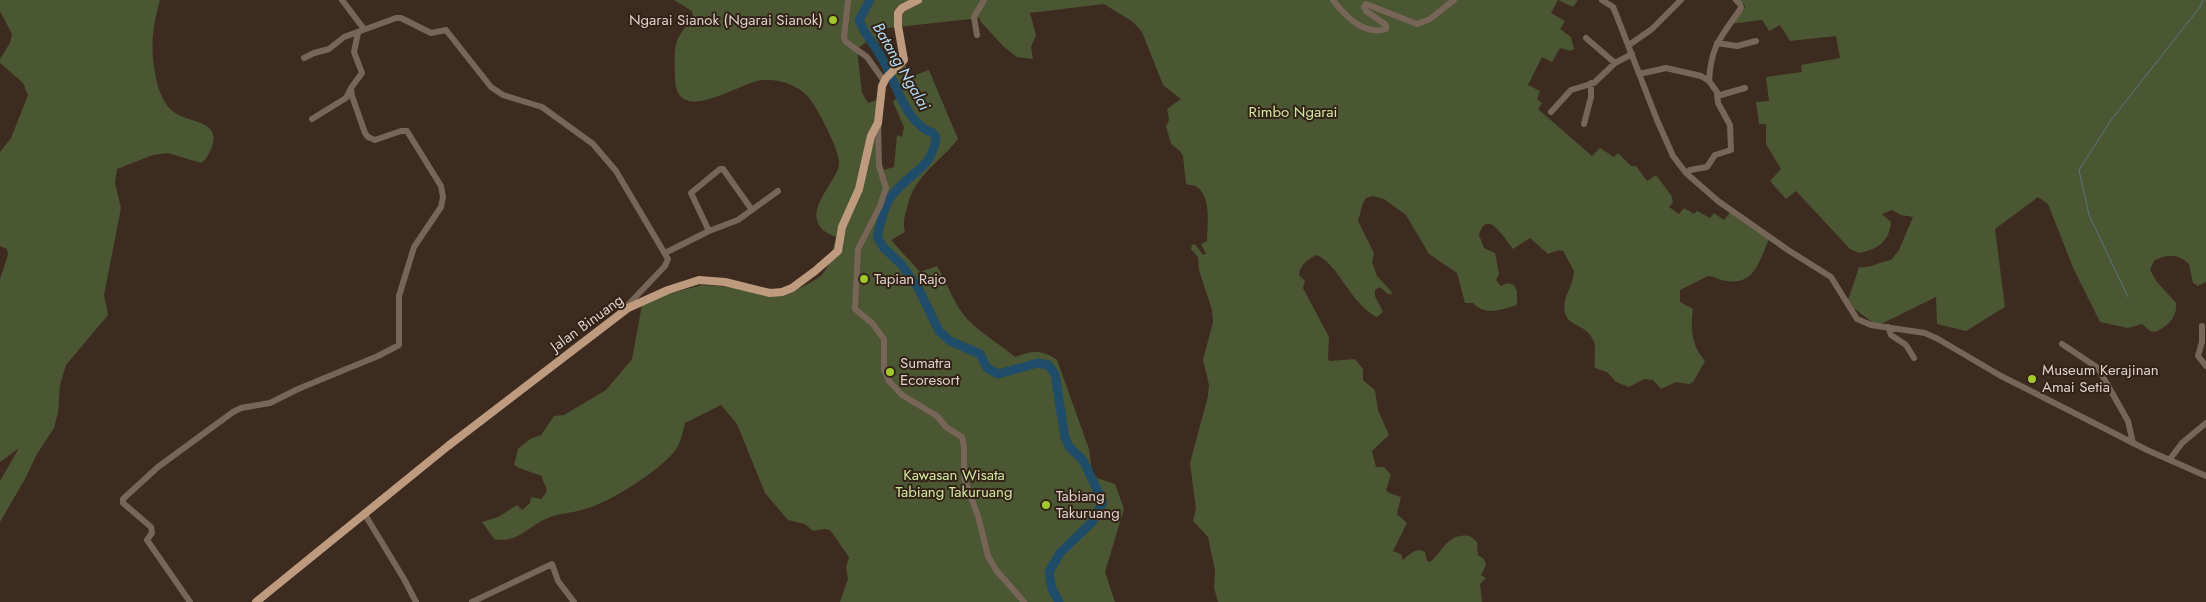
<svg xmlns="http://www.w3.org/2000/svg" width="2206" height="602" font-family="Jost,sans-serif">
<rect width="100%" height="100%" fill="#3d2b20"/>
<path fill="#4b5632" d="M 0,0 L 160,0 C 157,11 154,22 153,34 C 151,56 155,99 174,112 C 184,120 205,121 211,130 C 218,138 209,158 201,163 L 168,153 L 153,155 L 117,169 L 115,183 L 121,208 L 104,295 L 108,315 L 66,365 L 60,385 L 58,413 L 54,428 L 37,454 L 25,479 L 0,522 L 0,481 L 19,448 L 0,462 L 0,279 L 8,255 L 7,249 L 0,246 L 0,152 L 11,138 L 28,95 L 23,83 L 0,63 L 0,59 L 10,43 L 12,34 L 0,11 Z
M 674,0 L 1578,0 L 1573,7 L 1558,0 L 1551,13 L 1565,21 L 1560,29 L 1571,37 L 1574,49 L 1570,51 L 1560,48 L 1552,62 L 1542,57 L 1528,85 L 1540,91 L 1537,99 L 1542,103 L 1538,109 L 1592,156 L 1600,148 L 1614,157 L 1618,153 L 1631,166 L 1636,166 L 1647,181 L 1656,175 L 1671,195 L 1673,202 L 1669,207 L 1679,214 L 1684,208 L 1694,214 L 1697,211 L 1710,218 L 1714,213 L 1724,220 L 1732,210 L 1769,239 C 1759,262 1754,288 1722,280 C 1717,279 1713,276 1708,276 L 1680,290 L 1680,302 L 1693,309 C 1690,329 1692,346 1705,361 L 1693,382 L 1689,384 L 1676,382 L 1661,389 L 1653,380 L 1644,379 L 1629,387 L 1616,382 L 1607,372 L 1595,368 C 1593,358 1598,347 1592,338 C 1586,325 1568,326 1565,313 C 1561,298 1574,286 1574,271 L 1563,251 L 1559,250 L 1548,254 L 1530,238 L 1513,249 C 1506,241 1487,206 1479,235 L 1484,248 L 1495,253 L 1499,274 L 1496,280 L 1501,286 L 1507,283 L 1514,285 L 1517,291 L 1517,305 C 1502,309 1486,317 1473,303 L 1465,303 L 1457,273 L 1429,254 L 1406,215 L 1384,199 L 1373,196 L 1366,198 L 1363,203 L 1358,221 L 1374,253 L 1372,262 L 1377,276 L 1391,291 L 1392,294 L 1388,294 L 1380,287 L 1375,290 L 1375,296 L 1383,312 L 1377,317 C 1351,305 1340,266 1317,255 C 1309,258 1299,266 1299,275 L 1305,281 L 1303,288 L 1329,337 L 1328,359 L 1330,361 L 1355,359 L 1363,369 L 1363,380 L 1375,390 L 1378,410 L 1389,435 L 1372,451 L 1376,467 L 1384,467 L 1391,475 L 1386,490 L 1389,493 L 1401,497 L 1397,514 L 1407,523 L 1393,551 L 1401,554 L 1403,560 C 1410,554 1416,547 1425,552 L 1427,561 L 1430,562 C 1443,551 1448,532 1470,536 L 1477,542 L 1478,555 L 1484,559 L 1486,565 L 1481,575 L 1486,578 L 1480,584 L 1482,602 L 1218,602 L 1214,588 L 1215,570 L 1208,537 L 1193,521 L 1196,509 L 1190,463 L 1208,396 L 1209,385 L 1203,360 L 1213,322 L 1212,310 L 1199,270 L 1198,257 L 1191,249 L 1192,245 L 1195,244 L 1203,255 L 1206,254 L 1201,244 L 1207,241 C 1207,226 1212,198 1197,187 C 1193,184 1190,186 1186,184 L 1183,156 L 1180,151 L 1171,144 L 1166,126 L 1169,120 L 1167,109 L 1181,99 L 1163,85 L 1142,32 L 1133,22 L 1112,9 L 1104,4 L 1030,13 L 1036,35 L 1031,47 L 1033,59 L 1017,57 L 1004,47 L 980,21 L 980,18 L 879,29 L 883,48 L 873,37 L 857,49 L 862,93 L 868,103 L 883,98 L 880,158 L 884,170 L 894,167 L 897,135 L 902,137 L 904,127 L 893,102 L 899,95 L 891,74 L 904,61 L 910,77 L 929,70 L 958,139 C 942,160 917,174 909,201 C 906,211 902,221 905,232 L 891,240 L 920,272 L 937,266 C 948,284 954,305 968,320 C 982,334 1000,344 1015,357 C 1031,351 1042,349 1057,360 L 1089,449 L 1092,472 L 1097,478 L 1115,484 L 1124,509 L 1105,572 L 1115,602 L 840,602 L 848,579 L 846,568 L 849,557 L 830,530 L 824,529 L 813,531 L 805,524 L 788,520 L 765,493 L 737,424 L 721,405 L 685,423 C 683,431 681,441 677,448 C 663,469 609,503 585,509 C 573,513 560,513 548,518 C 528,526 518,544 494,539 L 482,522 L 498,517 L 517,505 L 522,510 L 530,503 L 531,497 L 541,499 C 552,489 543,486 542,476 L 519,468 L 514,465 L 518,449 L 530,439 L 541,435 L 554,416 L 564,415 L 606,390 L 632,359 L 642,305 L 667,294 L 702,285 L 791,291 C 800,289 820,279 825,271 C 830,263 833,247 836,237 C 832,235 826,233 823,230 C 802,210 837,183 839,164 C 840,151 820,114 812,102 C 802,86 782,79 763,80 C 739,82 677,128 675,79 C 675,67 673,53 677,41 C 680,32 689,24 693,15 L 692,11 Z
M 1738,0 L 2206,0 L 2206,282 L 2198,286 L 2193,283 L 2189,264 C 2179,254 2166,254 2154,261 L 2150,270 L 2157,282 L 2176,303 C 2178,317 2167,327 2155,332 L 2150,331 L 2142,324 L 2128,328 L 2100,322 L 2074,270 L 2048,204 L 2038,197 L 1995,229 L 2005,307 L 1966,331 L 1937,324 L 1936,297 L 1877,326 L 1847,303 L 1859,267 C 1870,269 1879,262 1891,260 L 1899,250 L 1913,217 L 1901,215 L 1892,210 L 1882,214 L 1891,222 C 1889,243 1877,249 1859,253 L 1850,249 L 1796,191 L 1786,199 L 1770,181 L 1781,169 L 1766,144 L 1766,124 L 1759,124 L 1756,102 L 1769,101 L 1766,77 L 1802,72 L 1801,65 L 1840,58 L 1836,36 L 1790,41 L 1780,25 L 1769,31 L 1762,20 L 1730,24 L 1745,8 L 1744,4 Z"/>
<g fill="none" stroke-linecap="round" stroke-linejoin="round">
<path stroke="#587586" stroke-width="1" d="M 2128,297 L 2089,215 L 2079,170 L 2111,120 L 2200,7 L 2203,0"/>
<path stroke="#1f4d69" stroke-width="9" d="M 870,0 L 859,20 C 865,36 876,46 883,60 C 896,82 906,125 933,133 L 936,138 C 932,168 911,172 894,193 C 884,204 881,222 877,237 L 884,248 L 901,264 L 918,288 L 939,331 L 950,341 L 980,354 L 987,368 L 998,374 L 1038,363 L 1048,365 L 1055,374 L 1065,438 L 1070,448 L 1083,460 L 1103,502 L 1092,522 L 1060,553 L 1049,572 L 1052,589 L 1059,602"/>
<path stroke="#776658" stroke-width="6" d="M 342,0 L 364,29
M 848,0 L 844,38 L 846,42 L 867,57 L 884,81
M 1333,0 C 1345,16 1364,36 1386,29 L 1386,25 L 1366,11 L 1364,7 L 1366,4 L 1417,24 L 1430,19 L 1454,0
M 1602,0 L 1613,7 L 1616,14 L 1657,120 L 1673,156 L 1686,173 L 1718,201 L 1788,250 L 1831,277 L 1857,319 L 1871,325 L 1925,333 L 1938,339 L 2001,376 L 2147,450 L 2206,476
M 977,35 L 974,17 L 984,0
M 1586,38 L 1615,63
M 1717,43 L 1737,46 L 1756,41
M 1629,45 L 1652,29 L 1681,0
M 304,58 L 314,53 L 329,49 L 344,37 L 396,18 L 401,18 L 431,33 L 446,30 L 491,87 L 503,95 L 542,107 L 593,144 L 616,171 L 668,259 L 665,266 L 624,309
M 1639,74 L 1666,68 L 1701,76 L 1709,81 L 1717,92 L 1718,103 L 1730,125 L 1731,150 L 1715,155 L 1707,167 L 1690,170 L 1686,173
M 1709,81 C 1711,44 1722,36 1741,8 L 1740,4 L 1736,0
M 1717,96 L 1745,88
M 1551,112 L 1571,90 L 1594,83 L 1615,63 L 1632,54
M 312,119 L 346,98 L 350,90
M 1584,124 L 1591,97 L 1591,83
M 878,125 L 879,166 L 886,188 L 880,206 L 858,249 L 855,309 L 872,323 L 884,339 L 884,370 L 889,381 L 902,395 L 937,416 L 946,427 L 962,437 L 964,447 L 964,478 L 978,516 L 988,556 L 996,570 L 1024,602
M 709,231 L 691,193 L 720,169 L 723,169 L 752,210
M 665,253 L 709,231 L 738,220 L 778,191
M 2202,326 L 2202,342 L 2198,356 L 2206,366
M 1888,327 L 1891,335 L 1906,345 L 1914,358
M 2062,344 L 2098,368 L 2128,421 L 2133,443
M 2170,459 L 2182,443 L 2206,423
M 364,513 L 404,579 L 416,602
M 190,602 L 147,540 L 152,533 L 151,527 L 123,503 L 123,499 L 158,467 L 233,412 L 241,408 L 270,403 L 298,389 L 378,356 L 399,345 L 399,296 L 414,247 L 441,207 L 443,197 L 441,186 L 407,131 L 401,131 L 375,140 L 368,137 L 365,133 L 352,96 L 351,88 L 362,73 L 354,52 L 358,33
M 472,602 L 552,564 L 558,581 L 574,602"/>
<path stroke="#be9b7e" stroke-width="8" d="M 256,602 L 448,446 L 628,308 L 668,290 L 699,280 L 725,282 L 770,293 L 782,292 L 792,288 L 815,271 L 838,251 L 842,227 L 859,189 L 871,136 L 878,123 L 882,86 L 886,78 L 904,60 L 898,26 L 898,13 L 902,8 L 918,0"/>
</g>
<g fill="#a0c92b" stroke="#332216" stroke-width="2">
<circle cx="833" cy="20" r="5"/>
<circle cx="864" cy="279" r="5"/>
<circle cx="890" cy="372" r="5"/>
<circle cx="2032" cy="379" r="5"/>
<circle cx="1046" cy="505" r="5"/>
</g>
<g text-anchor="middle" stroke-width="4" stroke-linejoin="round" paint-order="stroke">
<g font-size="15" fill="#ddd1ca" stroke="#332216" text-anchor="start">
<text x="823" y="25" text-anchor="end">Ngarai Sianok (Ngarai Sianok)</text>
<text x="874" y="284">Tapian Rajo</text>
<text x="900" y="368">Sumatra<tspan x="900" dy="17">Ecoresort</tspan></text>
<text x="2042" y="375">Museum Kerajinan<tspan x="2042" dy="17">Amai Setia</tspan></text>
<text x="1056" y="501">Tabiang<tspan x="1056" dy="17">Takuruang</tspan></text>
</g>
<g font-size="15" fill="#cfe79e" stroke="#332216">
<text x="1293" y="117">Rimbo Ngarai</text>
<text x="954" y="480">Kawasan Wisata<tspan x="954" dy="17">Tabiang Takuruang</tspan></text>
</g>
<g font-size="15" fill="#ddd1ca" stroke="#332216">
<text transform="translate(587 323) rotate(-36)" y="5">Jalan Binuang</text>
</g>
<g font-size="16" font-style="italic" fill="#b2dcf8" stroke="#332216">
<text transform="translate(902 66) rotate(60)" y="6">Batang Ngalai</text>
</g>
</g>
</svg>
